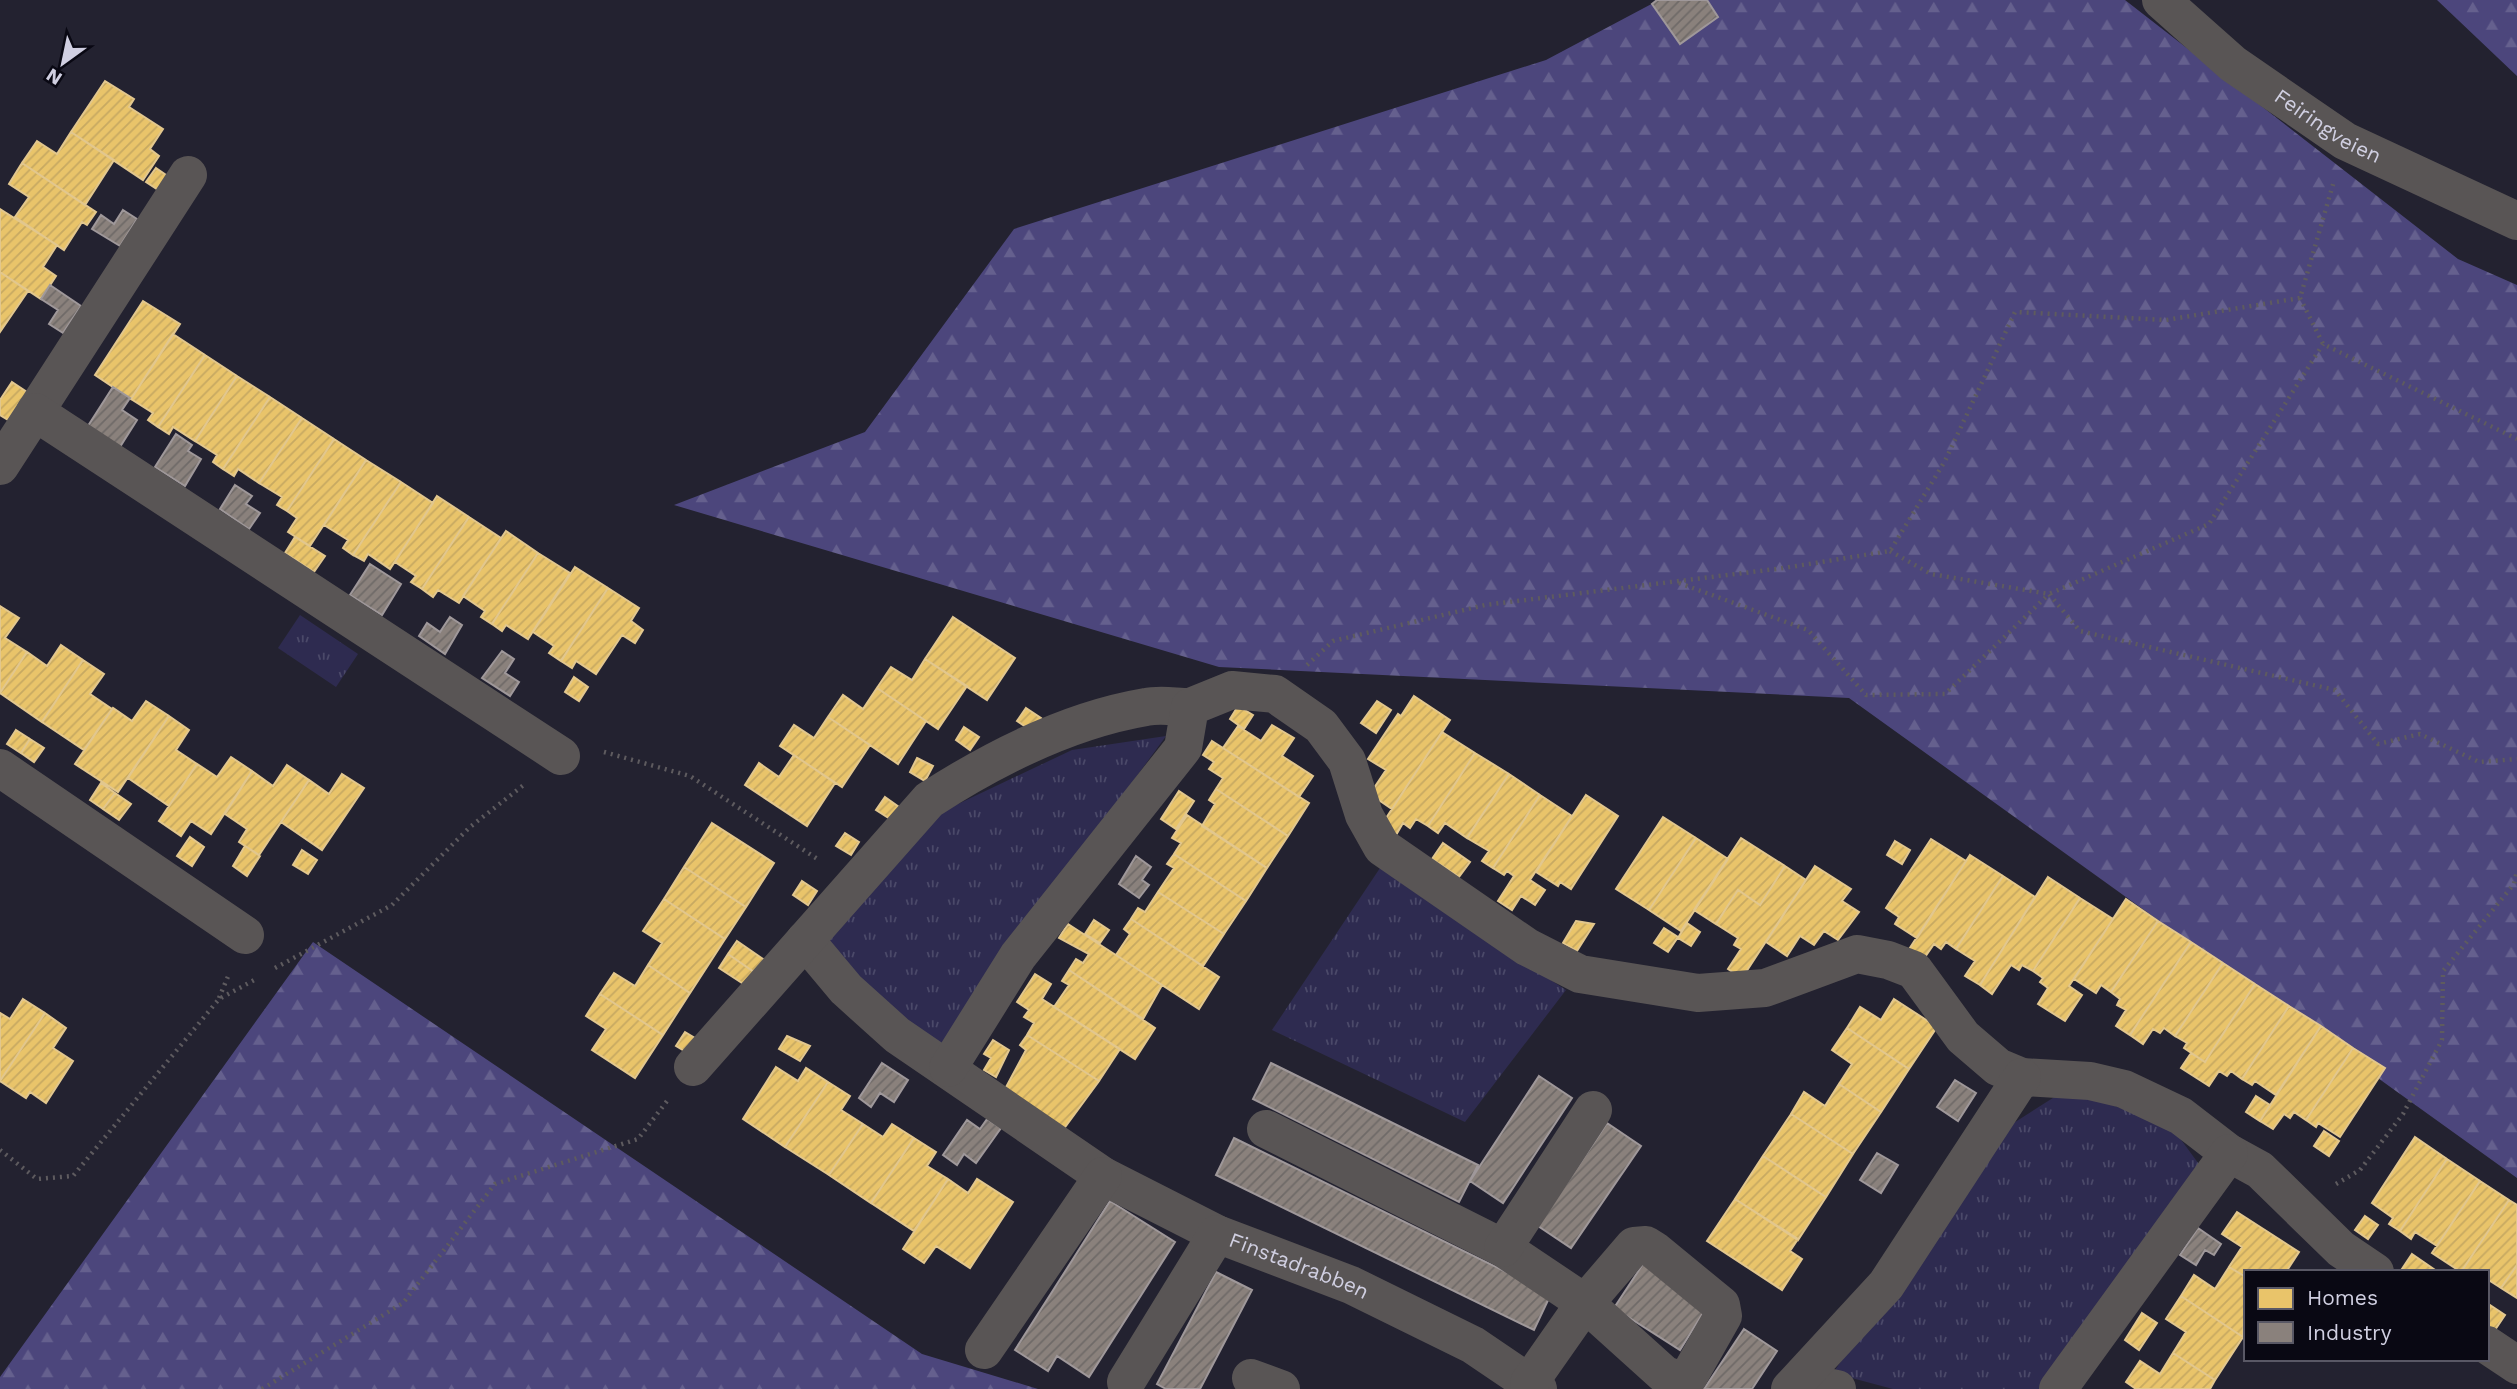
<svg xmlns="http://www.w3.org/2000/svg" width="2517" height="1389" font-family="'Work Sans',sans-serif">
<defs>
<pattern id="forest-firs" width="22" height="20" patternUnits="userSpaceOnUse" patternTransform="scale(1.75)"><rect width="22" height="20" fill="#4c467c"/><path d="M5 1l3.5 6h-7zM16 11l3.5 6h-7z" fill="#65608e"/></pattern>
<pattern id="park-tufts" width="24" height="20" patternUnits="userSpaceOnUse" patternTransform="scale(1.75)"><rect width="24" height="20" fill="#2e2b50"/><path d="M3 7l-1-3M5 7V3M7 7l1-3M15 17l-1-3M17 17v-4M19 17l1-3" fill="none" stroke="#4b4969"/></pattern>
<pattern id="homes-hatch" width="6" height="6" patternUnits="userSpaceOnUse" patternTransform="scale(1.75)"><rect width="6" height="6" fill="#e9c46a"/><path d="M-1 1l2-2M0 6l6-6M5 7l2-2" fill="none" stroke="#c7a962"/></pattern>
<pattern id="industry-hatch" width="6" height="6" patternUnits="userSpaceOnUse" patternTransform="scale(1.75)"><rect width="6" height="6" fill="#8a817c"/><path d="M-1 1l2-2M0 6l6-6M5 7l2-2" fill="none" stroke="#6f6a68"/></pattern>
</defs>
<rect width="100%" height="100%" fill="#232230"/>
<path fill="url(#forest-firs)" d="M 1659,0 L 2125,0 L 2458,259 L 2517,285 L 2517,1178 L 1849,698 L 1219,667 L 674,505 L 865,432 L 1014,229 L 1546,60 Z
M 2437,0 L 2517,0 L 2517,76 Z
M 313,942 L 922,1354 L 1038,1389 L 0,1389 L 0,1377 Z"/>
<path fill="url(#park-tufts)" d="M 300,615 L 358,654 L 336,687 L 278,648 Z
M 1166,736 L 939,1047 L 868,991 L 821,939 L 937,814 L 1072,750 Z
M 1380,868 L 1566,990 L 1465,1122 L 1272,1030 Z
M 2067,1089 L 2171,1126 L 2201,1167 L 2046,1389 L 1893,1389 L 1833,1373 L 1995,1135 Z"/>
<path fill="url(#homes-hatch)" stroke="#e2c78e" stroke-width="2" d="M 105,81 L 134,99 L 129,107 L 163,129 L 150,149 L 159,156 L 143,180 L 71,132 Z
M 71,132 L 114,160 L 85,205 L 22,163 L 37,141 L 57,154 Z
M 22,163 L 96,212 L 87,225 L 82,222 L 64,250 L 15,217 L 29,197 L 9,184 Z
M 156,168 L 169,177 L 160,191 L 146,182 Z
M 0,209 L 57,245 L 43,267 L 56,276 L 41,299 L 0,272 Z
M 0,272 L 28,291 L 0,332 Z
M 143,301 L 180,324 L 131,399 L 95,375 Z
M 173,334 L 205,355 L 158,427 L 148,420 L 153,413 L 131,399 Z
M 205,355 L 237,376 L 195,441 L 173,427 L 169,434 L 158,427 Z
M 237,376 L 270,397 L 223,469 L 213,462 L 217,455 L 195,441 Z
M 12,382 L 27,392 L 8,420 L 0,415 L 0,400 Z
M 270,397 L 302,418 L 259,483 L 238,469 L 234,476 L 223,469 Z
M 302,418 L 334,439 L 287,511 L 277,505 L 282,497 L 259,483 Z
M 334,439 L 366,460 L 310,546 L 288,532 L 297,518 L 287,511 Z
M 366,460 L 401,482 L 353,555 L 343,548 L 348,540 L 324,525 Z
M 401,482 L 433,503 L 390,569 L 368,554 L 364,561 L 353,555 Z
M 437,496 L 469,517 L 422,589 L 411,582 L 416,576 L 395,562 Z
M 469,517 L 501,538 L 459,603 L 438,590 L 433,597 L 422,589 Z
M 506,531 L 538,553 L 492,624 L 481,617 L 485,611 L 463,596 Z
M 295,537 L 325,556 L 314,572 L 285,553 Z
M 538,553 L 570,573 L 528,639 L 506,625 L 502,631 L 492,624 Z
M 575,567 L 608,588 L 561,661 L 549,653 L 554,646 L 533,632 Z
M 608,588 L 639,608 L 631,621 L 643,630 L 635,643 L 622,635 L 596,674 L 576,661 L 572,668 L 561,661 Z
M 0,606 L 19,618 L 5,638 L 27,652 L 0,693 Z
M 953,617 L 1015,658 L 987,700 L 925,659 Z
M 61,645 L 83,660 L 42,722 L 0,693 L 27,652 L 47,666 Z
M 925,659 L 967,686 L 938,729 L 877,688 L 891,667 L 912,680 Z
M 83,660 L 104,674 L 90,694 L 112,709 L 84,750 L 42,722 Z
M 574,677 L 588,687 L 579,701 L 565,692 Z
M 877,688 L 926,721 L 898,764 L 828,717 L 843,695 L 863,709 Z
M 1414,696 L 1450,720 L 1392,809 L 1370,794 L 1386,770 L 1368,759 L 1398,714 L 1401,716 Z
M 146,701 L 169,716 L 118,792 L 75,764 L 113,708 L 132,721 Z
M 1377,701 L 1391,710 L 1376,733 L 1361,723 Z
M 1238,706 L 1253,715 L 1244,729 L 1230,719 Z
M 1026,708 L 1041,718 L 1032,731 L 1017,721 Z
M 169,716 L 189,730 L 176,750 L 197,764 L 169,806 L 128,778 Z
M 828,717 L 870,745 L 842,787 L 780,746 L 794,725 L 814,738 Z
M 1272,725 L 1294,738 L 1282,756 L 1313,776 L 1299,797 L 1223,748 L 1238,726 L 1261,741 Z
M 964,727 L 979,737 L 970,750 L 956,740 Z
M 16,730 L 30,739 L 21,753 L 7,744 Z
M 1442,732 L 1475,753 L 1428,826 L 1416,819 L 1410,828 L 1403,823 L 1396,835 L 1381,826 Z
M 30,739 L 44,748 L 34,762 L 21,753 Z
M 1212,741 L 1309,803 L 1288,836 L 1216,789 L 1223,778 L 1209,769 L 1214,762 L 1203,755 Z
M 1475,753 L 1509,774 L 1467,838 L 1445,823 L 1438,833 L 1428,826 Z
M 794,755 L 835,783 L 807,826 L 745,785 L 759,763 L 779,777 Z
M 231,757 L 252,771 L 211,834 L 191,821 L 181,836 L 159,821 L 197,764 L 217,777 Z
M 917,758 L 933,766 L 925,781 L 910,772 Z
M 287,765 L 309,780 L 259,855 L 239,842 L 247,829 L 225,814 L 252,771 L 273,786 Z
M 342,774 L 364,788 L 322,850 L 281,822 L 309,780 L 329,794 Z
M 1509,774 L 1540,795 L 1493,868 L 1482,861 L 1489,851 L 1467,838 Z
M 101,783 L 115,793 L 103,809 L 90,800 Z
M 1216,789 L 1288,836 L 1267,868 L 1202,826 L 1215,804 L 1209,800 Z
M 1179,791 L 1194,801 L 1176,829 L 1161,819 Z
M 115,793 L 131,804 L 119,820 L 103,809 Z
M 1540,795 L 1572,816 L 1530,880 L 1545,890 L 1535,905 L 1521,896 L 1512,910 L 1498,901 L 1514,876 L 1507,871 L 1504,875 L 1493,868 Z
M 1586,795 L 1618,816 L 1571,889 L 1560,882 L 1558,886 L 1536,872 Z
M 885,797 L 899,807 L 890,819 L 876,810 Z
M 1187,815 L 1267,868 L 1246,901 L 1174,854 L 1181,843 L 1172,838 Z
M 1663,817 L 1696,838 L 1649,910 L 1616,889 Z
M 712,823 L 774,863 L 746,907 L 684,867 Z
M 845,833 L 859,842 L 851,855 L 836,846 Z
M 190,837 L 204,847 L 192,866 L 177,856 Z
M 1696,838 L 1728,859 L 1681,931 L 1649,910 Z
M 1741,838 L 1785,866 L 1760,905 L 1738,890 L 1716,924 L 1694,910 Z
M 1931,839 L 1966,861 L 1917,938 L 1895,924 L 1899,917 L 1886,908 Z
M 1895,841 L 1910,850 L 1902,864 L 1887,855 Z
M 1443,843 L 1470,862 L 1459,877 L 1432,859 Z
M 245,846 L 260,856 L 247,876 L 233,866 Z
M 302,850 L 317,860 L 308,874 L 293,865 Z
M 1174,854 L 1246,901 L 1224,934 L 1158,892 L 1174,868 L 1167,864 Z
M 1970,855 L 2003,876 L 1956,949 L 1946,942 L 1941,949 L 1934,944 L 1923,960 L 1908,951 Z
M 1785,866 L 1806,880 L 1742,978 L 1728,969 L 1741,949 L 1734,945 L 1738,938 L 1716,924 L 1738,890 L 1760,905 Z
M 1815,866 L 1851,889 L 1842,901 L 1859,912 L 1838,940 L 1824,931 L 1814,945 L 1800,936 L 1787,956 L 1766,942 Z
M 684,867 L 746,907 L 725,939 L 664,899 Z
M 2003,876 L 2035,897 L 1980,985 L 1965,976 L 1975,961 L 1956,949 Z
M 2048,877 L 2080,898 L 2033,971 L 2022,965 L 2019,970 L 2011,965 L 1992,994 L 1980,985 Z
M 802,881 L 817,891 L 808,905 L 793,895 Z
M 1158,892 L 1224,934 L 1203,966 L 1131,919 L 1138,908 L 1145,912 Z
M 2080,898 L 2113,919 L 2069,986 L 2082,995 L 2065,1021 L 2038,1004 L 2048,988 L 2040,982 L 2043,978 L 2033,971 Z
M 664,899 L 725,939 L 690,993 L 648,965 L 662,943 L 643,931 Z
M 2126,899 L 2158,921 L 2111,992 L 2101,985 L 2096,993 L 2074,979 Z
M 1131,919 L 1219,977 L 1199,1009 L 1116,955 L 1130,934 L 1124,929 Z
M 1094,920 L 1109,930 L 1100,943 L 1085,934 Z
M 1576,921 L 1594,924 L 1577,951 L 1563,943 Z
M 2158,921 L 2191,942 L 2130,1035 L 2116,1026 L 2126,1010 L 2117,1005 L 2120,999 L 2111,992 Z
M 1687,923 L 1700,932 L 1691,946 L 1678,938 Z
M 1068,924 L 1162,985 L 1143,1019 L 1069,970 L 1076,959 L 1083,963 L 1089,954 L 1059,938 Z
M 1664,928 L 1678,937 L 1668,952 L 1654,943 Z
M 737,941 L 766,961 L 757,974 L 728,954 Z
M 2191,942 L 2223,963 L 2175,1036 L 2164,1028 L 2160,1033 L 2153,1029 L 2143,1044 L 2130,1035 Z
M 728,954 L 757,974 L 748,987 L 719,968 Z
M 2223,963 L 2255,984 L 2205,1062 L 2184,1048 L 2187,1043 L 2175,1036 Z
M 648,965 L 690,993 L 663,1035 L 600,994 L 614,973 L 635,986 Z
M 1069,970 L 1155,1028 L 1135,1059 L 1054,1007 L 1069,985 L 1062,981 Z
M 1035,974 L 1051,984 L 1042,999 L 1120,1049 L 1099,1081 L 1027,1035 L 1034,1023 L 1024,1017 L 1029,1010 L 1017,1002 Z
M 2255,984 L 2289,1006 L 2242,1079 L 2231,1071 L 2227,1076 L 2219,1071 L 2209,1086 L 2181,1068 L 2191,1053 L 2205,1062 Z
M 600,994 L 663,1035 L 635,1078 L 592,1050 L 606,1029 L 586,1016 Z
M 23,999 L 45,1013 L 0,1081 L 0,1013 L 10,1019 Z
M 1894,999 L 1937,1027 L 1909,1069 L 1847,1028 L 1860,1007 L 1881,1020 Z
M 2289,1006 L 2321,1026 L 2276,1095 L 2255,1081 L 2252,1085 L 2242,1079 Z
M 45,1013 L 66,1028 L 53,1048 L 73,1061 L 46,1103 L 30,1092 L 26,1098 L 0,1081 Z
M 2321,1026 L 2353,1048 L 2306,1120 L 2294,1112 L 2290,1118 L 2284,1114 L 2273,1129 L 2260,1121 Z
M 1847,1028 L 1909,1069 L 1881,1112 L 1839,1084 L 1852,1064 L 1832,1050 Z
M 685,1032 L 700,1041 L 691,1055 L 676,1046 Z
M 1027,1035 L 1099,1081 L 1063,1130 L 1004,1091 L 1026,1050 L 1020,1045 Z
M 787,1036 L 810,1046 L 800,1061 L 779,1049 Z
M 993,1040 L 1009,1050 L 996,1077 L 984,1070 L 991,1058 L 984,1054 Z
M 2353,1048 L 2385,1068 L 2340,1137 L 2318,1123 L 2316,1127 L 2306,1120 Z
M 776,1067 L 798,1081 L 806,1068 L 828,1082 L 785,1147 L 743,1119 Z
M 828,1082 L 850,1096 L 841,1110 L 863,1124 L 829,1175 L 785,1147 Z
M 1839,1084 L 1881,1112 L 1853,1154 L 1791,1114 L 1804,1092 L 1825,1106 Z
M 2256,1096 L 2270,1105 L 2260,1121 L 2246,1112 Z
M 1791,1114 L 1853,1154 L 1826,1197 L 1763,1156 Z
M 863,1124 L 883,1137 L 892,1124 L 914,1138 L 871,1203 L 829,1175 Z
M 2324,1131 L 2339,1141 L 2329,1156 L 2314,1146 Z
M 2415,1137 L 2447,1159 L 2400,1231 L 2389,1224 L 2393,1218 L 2372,1203 Z
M 914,1138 L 936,1152 L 927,1166 L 948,1179 L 914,1231 L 871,1203 Z
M 1763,1156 L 1826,1197 L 1798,1240 L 1735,1199 Z
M 2447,1159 L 2480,1181 L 2437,1246 L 2415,1232 L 2411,1239 L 2400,1231 Z
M 948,1179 L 968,1193 L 977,1179 L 1013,1202 L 970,1268 L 936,1246 L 924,1263 L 903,1249 Z
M 2480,1181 L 2509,1200 L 2461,1272 L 2432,1253 Z
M 1735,1199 L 1798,1239 L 1790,1251 L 1802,1259 L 1782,1290 L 1707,1241 Z
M 2509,1200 L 2517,1205 L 2517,1265 L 2501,1288 L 2487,1279 L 2487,1272 L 2461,1272 Z
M 2237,1212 L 2299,1252 L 2286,1272 L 2246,1272 L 2246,1277 L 2229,1267 L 2242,1247 L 2222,1234 Z
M 2365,1216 L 2378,1225 L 2368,1239 L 2355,1230 Z
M 2412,1254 L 2438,1272 L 2407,1272 L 2402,1269 Z
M 2517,1265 L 2517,1298 L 2501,1288 Z
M 2229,1267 L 2246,1277 L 2243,1337 L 2181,1296 L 2194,1275 L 2215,1289 Z
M 2181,1296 L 2243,1337 L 2215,1380 L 2173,1353 L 2186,1332 L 2166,1319 Z
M 2487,1303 L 2505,1315 L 2495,1330 L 2487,1325 Z
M 2142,1313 L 2157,1323 L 2139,1350 L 2125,1340 Z
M 2173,1353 L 2215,1380 L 2210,1389 L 2136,1389 L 2126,1382 L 2140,1361 L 2160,1374 Z"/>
<path fill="url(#industry-hatch)" stroke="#9f989a" stroke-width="2" d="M 1657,0 L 1707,0 L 1718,17 L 1680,44 L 1652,4 Z
M 123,210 L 137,219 L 120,246 L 92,229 L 101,215 L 114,224 Z
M 50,285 L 81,306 L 63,333 L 49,324 L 58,310 L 41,299 Z
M 113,387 L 130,398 L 122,410 L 137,420 L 118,450 L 86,429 Z
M 176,434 L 192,445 L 188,451 L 201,459 L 185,486 L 155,467 Z
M 235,485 L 252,496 L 246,504 L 260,513 L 249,529 L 220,509 Z
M 370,564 L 401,584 L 382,615 L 350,595 Z
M 450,617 L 462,625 L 445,654 L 419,636 L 427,623 L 440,632 Z
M 502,651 L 514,659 L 505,673 L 519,682 L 510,696 L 482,678 Z
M 1136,856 L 1151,867 L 1142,880 L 1149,885 L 1139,898 L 1119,884 Z
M 882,1063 L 908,1080 L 894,1102 L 880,1093 L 871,1107 L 859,1098 Z
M 1271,1063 L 1478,1165 L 1459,1202 L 1253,1099 Z
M 1539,1076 L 1572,1098 L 1503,1203 L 1470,1181 Z
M 1955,1080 L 1976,1093 L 1958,1121 L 1937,1107 Z
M 987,1119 L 1001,1128 L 976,1163 L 964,1154 L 957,1165 L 943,1155 L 967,1120 L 980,1129 Z
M 1607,1123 L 1641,1146 L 1571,1248 L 1538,1226 Z
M 1234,1138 L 1551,1294 L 1534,1330 L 1216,1175 Z
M 1877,1153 L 1898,1165 L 1881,1193 L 1860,1180 Z
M 1110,1201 L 1175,1242 L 1089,1377 L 1057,1356 L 1048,1371 L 1015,1350 Z
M 2198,1228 L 2221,1244 L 2214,1255 L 2205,1250 L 2196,1265 L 2180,1255 Z
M 1643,1264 L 1708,1305 L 1680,1350 L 1614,1308 Z
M 1216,1272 L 1252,1290 L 1200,1389 L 1166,1389 L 1157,1384 Z
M 1744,1329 L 1777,1351 L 1752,1389 L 1704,1389 Z"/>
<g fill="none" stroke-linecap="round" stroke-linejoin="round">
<path stroke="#5e5b5f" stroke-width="4.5" stroke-dasharray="2 5" stroke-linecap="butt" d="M 2300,298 L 2323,344 L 2517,439
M 1890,551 L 1931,574 L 2049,594 L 2209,524 L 2323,344
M 1679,583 L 1808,630 L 1866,695 L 1945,694 L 2049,594 L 2080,631 L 2335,690 L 2378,744 L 2420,734 L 2479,762 L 2517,759
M 1307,665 L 1333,641 L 1485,605 L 1784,568 L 1890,551 L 1945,461 L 2015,312 L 2166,320 L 2300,298 L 2334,181
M 604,752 L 690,776 L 819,860
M 275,968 L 392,905 L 470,827 L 525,784
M 219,998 L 229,974
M 0,1150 L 37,1179 L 73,1176 L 219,999 L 258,978
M 2336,1184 L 2360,1170 L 2403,1114 L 2442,1040 L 2443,971 L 2514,884 L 2517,871
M 262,1389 L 403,1303 L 495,1184 L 638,1139 L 667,1101"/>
<g stroke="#595555" stroke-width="38">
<path id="s1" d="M 2161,0 L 2233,64 L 2345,141 L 2517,221"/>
<path d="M 35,412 L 188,175"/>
<path d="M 0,466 L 35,412 L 561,756"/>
<path d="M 0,768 L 245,935"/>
<path id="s2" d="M 805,940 L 846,989 L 897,1035 L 1103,1176 L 1217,1234 L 1351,1285 L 1473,1345 L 1538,1389"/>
<path d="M 693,1067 L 929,800 C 994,758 1069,720 1146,707 C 1160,704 1176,707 1190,707"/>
<path d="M 948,1068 L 1018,956 L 1183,748 L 1190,707 L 1232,690 L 1275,694 L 1321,726 L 1347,761 L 1364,815 L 1382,847 L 1527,947 L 1580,974 L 1698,993 L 1765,988 L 1857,954 L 1888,960 L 1914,970 L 1963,1037 L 1998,1067 L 2022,1077 L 2090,1081 L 2124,1089 L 2181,1116 L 2229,1153 L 2260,1170 L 2341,1249 L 2375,1272"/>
<path d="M 1266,1129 L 1503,1248 L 1585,1303 L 1665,1375 L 1680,1380 L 1689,1376 L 1723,1316 L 1721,1305 L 1654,1250 L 1646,1245 L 1634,1246 L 1585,1303 L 1529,1383"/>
<path d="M 1503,1248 L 1593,1110"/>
<path d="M 2487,1345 L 2517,1365"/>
<path d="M 984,1350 L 1103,1176"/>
<path d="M 1251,1378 L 1281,1389"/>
<path d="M 1799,1381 L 1837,1389"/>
<path d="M 1126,1382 L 1217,1234"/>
<path d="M 1790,1389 L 1886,1285 L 2022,1077"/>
<path d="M 2058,1389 L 2229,1153"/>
</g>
</g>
<g text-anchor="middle" stroke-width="7" stroke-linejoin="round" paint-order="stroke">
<g font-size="21" fill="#d0cfe1" stroke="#090813">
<text dy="7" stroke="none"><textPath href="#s1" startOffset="210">Feiringveien</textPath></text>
<text dy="7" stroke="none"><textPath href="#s2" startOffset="598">Finstadrabben</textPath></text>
</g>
</g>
<rect x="2244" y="1270" width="245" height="91" fill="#090813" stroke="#595865" stroke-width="2"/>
<rect x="2258" y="1288" width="35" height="21" fill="#e9c46a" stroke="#595865" stroke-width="2"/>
<text x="2307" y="1305" font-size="21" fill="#d0cfe1">Homes</text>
<rect x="2258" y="1322" width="35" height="21" fill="#8a817c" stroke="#595865" stroke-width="2"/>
<text x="2307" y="1340" font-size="21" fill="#d0cfe1">Industry</text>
<g transform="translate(63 63) rotate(213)" stroke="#090813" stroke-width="5" paint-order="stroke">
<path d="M0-5L12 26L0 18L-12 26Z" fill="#d0cfe1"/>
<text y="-10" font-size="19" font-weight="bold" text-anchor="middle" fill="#d0cfe1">N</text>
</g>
</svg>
